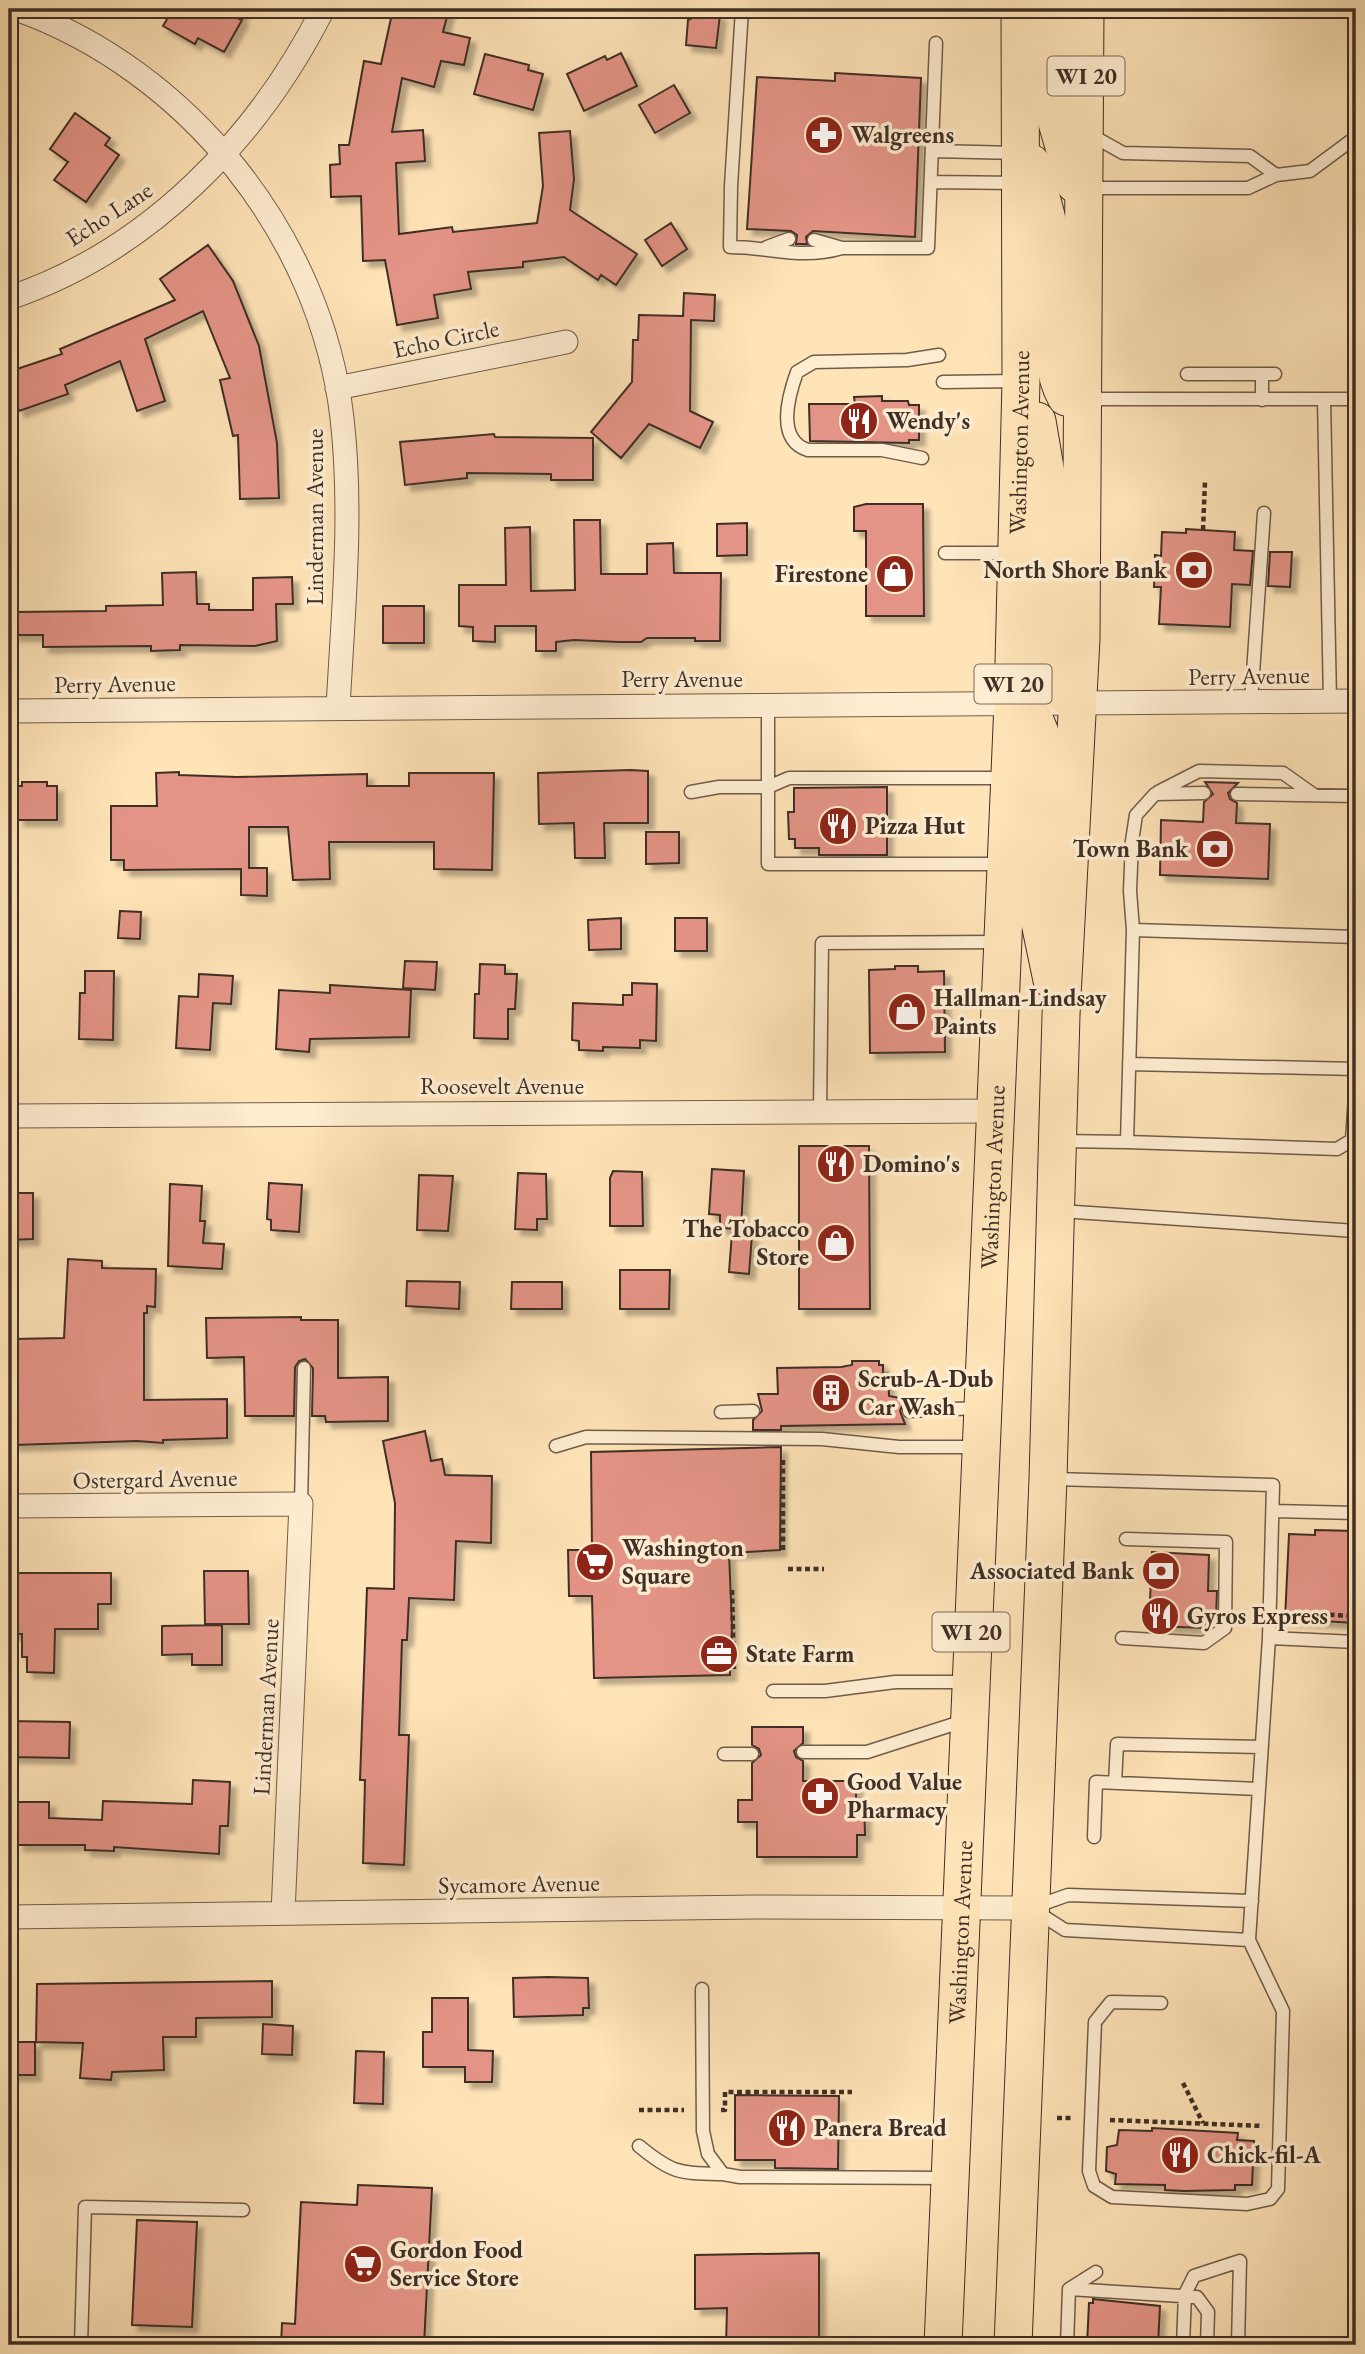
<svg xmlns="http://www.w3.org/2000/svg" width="1365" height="2354" font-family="'EB Garamond',serif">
<defs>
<filter id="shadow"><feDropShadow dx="6" dy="6" stdDeviation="2" flood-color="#0004"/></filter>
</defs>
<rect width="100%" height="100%" fill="#ffe4b8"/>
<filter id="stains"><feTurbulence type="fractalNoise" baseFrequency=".00286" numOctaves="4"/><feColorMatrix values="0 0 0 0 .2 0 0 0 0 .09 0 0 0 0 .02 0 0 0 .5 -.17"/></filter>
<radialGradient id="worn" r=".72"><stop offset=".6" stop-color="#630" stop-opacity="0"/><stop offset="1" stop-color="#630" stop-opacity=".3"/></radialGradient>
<path fill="#e49486" stroke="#3f2f26" stroke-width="2" filter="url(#shadow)" d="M 173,9 L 244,9 L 239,19 L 242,20 L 224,52 L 198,38 L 195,44 L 163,26 Z
M 393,9 L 449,9 L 443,32 L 470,38 L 464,65 L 441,61 L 434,87 L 402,78 L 392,132 L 423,130 L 425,161 L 396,163 L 399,234 L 452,227 L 453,232 L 537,223 L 543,186 L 539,133 L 570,131 L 574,179 L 570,210 L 637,254 L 616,285 L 601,275 L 598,280 L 564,257 L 523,262 L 523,267 L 468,272 L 471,289 L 434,295 L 438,318 L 397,325 L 385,260 L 363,261 L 361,196 L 331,197 L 330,165 L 340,164 L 339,145 L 349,145 L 364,61 L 381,64 Z
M 703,13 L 720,15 L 716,48 L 686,45 L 688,20 Z
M 621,53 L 637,86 L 584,111 L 567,74 L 605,56 L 607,60 Z
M 485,54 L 529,65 L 528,70 L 543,74 L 533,110 L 474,94 Z
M 835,73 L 921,78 L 915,237 L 813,231 L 806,237 L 807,244 L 796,244 L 797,235 L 791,231 L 747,229 L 757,77 L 835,81 Z
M 674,85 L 690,113 L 655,133 L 639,105 Z
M 75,113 L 110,138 L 105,145 L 119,155 L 86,202 L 54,180 L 68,162 L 50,149 Z
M 671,223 L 687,249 L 662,266 L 645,240 Z
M 208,245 L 233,281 L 259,346 L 277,443 L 279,498 L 240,499 L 238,435 L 233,436 L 220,380 L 230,378 L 203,311 L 145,339 L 165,401 L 137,411 L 120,361 L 65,385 L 68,394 L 19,411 L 9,382 L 9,374 L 20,368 L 62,354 L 60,349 L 175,300 L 160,279 Z
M 684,293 L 715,295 L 714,321 L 691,320 L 690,411 L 713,422 L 700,448 L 649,424 L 621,458 L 591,432 L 632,382 L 633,340 L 638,340 L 639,315 L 683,316 Z
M 882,396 L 882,401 L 908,401 L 909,405 L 919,405 L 919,440 L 909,440 L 909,443 L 810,441 L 809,404 L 855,404 L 854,397 Z
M 494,434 L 495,437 L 593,438 L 593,480 L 551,480 L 551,474 L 467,473 L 467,478 L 405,485 L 400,442 Z
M 866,504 L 923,504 L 924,616 L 866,616 L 866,531 L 854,531 L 854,507 Z
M 574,520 L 600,520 L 601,574 L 647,574 L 647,544 L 673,543 L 674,573 L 721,573 L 720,641 L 695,641 L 695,638 L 647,638 L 641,642 L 619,642 L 574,640 L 556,642 L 556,651 L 536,651 L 536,626 L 495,626 L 495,642 L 473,641 L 473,627 L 459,626 L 459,585 L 506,585 L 505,528 L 530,527 L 531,591 L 575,590 Z
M 747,523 L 747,555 L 717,556 L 717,524 Z
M 1186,529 L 1235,532 L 1234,550 L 1253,551 L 1250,585 L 1232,584 L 1230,627 L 1159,624 L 1161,587 L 1154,587 L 1155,555 L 1161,556 L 1162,532 L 1186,533 Z
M 1270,552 L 1292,552 L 1290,587 L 1268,586 Z
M 196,572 L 197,604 L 209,604 L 209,610 L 253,610 L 253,578 L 292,577 L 293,604 L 276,604 L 277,641 L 255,646 L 180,645 L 180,650 L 151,651 L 151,646 L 43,647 L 43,635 L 13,635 L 13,612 L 106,611 L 106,606 L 163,605 L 162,573 Z
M 383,606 L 424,606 L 424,643 L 383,643 Z
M 630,770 L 648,771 L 648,823 L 604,823 L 605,858 L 575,858 L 574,823 L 539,824 L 538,773 Z
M 179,772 L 179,775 L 237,777 L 367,774 L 367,786 L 409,786 L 409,773 L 494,773 L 492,870 L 434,869 L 434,842 L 329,842 L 330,879 L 293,880 L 288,827 L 249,827 L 249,868 L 267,868 L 267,896 L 241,895 L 241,869 L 124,870 L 124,860 L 111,860 L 111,806 L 157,806 L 156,773 Z
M 22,782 L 47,782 L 47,786 L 57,786 L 57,820 L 18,820 L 18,786 L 22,786 Z
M 1205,782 L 1238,783 L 1228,793 L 1230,799 L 1237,803 L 1236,823 L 1270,824 L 1268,879 L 1160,875 L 1161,820 L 1203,822 L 1204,802 L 1213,794 Z
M 887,787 L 887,855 L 819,855 L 819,848 L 795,848 L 795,839 L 789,839 L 788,812 L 794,812 L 794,788 Z
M 646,832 L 679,832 L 679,863 L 646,864 Z
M 120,911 L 141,912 L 140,939 L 118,938 Z
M 621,918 L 621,949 L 589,950 L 588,920 Z
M 675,918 L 707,918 L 707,951 L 675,951 Z
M 405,961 L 437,962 L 435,990 L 403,988 Z
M 480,964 L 505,965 L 505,974 L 517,974 L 515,1009 L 508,1009 L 508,1039 L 474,1038 L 475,994 L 479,994 Z
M 895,966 L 918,966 L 918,972 L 944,971 L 945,1052 L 870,1053 L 869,970 L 895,969 Z
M 85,971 L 114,971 L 113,1040 L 79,1039 L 80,993 L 85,993 Z
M 199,974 L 233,976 L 231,1004 L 213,1003 L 210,1050 L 176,1048 L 179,996 L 198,997 Z
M 632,983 L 657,984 L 656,1041 L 640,1040 L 640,1048 L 603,1047 L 603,1051 L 579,1050 L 579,1041 L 572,1040 L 573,1003 L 623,1005 L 623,995 L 632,995 Z
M 330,985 L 411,990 L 409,1037 L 310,1039 L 309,1052 L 276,1049 L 279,990 L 330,993 Z
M 799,1146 L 869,1146 L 870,1309 L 799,1309 Z
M 712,1169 L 744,1171 L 741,1229 L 720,1228 L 720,1215 L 709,1214 Z
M 613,1171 L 642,1172 L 643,1226 L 610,1226 L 610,1178 Z
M 518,1173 L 546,1174 L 547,1219 L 537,1219 L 537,1230 L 515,1229 Z
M 419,1175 L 453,1176 L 448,1231 L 417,1230 Z
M 269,1183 L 302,1185 L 299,1232 L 271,1230 L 271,1220 L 267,1219 Z
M 170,1184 L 202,1186 L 200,1221 L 205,1221 L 203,1243 L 224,1244 L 222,1269 L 168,1266 Z
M 9,1193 L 33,1193 L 33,1239 L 9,1240 Z
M 732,1233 L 752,1235 L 749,1274 L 729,1272 Z
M 68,1259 L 102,1261 L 102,1268 L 156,1269 L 155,1307 L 147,1306 L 147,1313 L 144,1313 L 144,1400 L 227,1399 L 227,1438 L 163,1440 L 163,1443 L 137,1441 L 14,1445 L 14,1442 L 9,1442 L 9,1402 L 16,1401 L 14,1339 L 64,1338 Z
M 620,1270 L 670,1270 L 669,1309 L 620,1309 Z
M 407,1281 L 460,1282 L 459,1309 L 406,1306 Z
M 512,1282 L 562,1282 L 562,1309 L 511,1309 Z
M 301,1317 L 301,1320 L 338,1320 L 338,1378 L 388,1377 L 388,1421 L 326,1422 L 325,1416 L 312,1416 L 313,1368 L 305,1359 L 299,1361 L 295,1367 L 294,1416 L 245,1416 L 244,1357 L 207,1358 L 206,1318 Z
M 852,1361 L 879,1361 L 879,1365 L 883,1365 L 883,1373 L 888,1373 L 889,1396 L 905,1399 L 900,1411 L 905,1424 L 781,1426 L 781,1430 L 753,1430 L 753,1420 L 762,1411 L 758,1394 L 778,1394 L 777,1368 L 841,1367 L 852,1365 Z
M 425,1431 L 431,1461 L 442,1459 L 445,1475 L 492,1476 L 491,1543 L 456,1541 L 454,1600 L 409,1598 L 407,1640 L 402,1640 L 399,1735 L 409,1735 L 404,1865 L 363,1863 L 365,1780 L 360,1780 L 367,1588 L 394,1589 L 395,1503 L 383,1441 Z
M 781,1447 L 780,1550 L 729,1553 L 732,1626 L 730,1675 L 594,1678 L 592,1596 L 569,1596 L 568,1550 L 592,1550 L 591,1452 Z
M 1315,1530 L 1356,1531 L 1356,1623 L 1285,1619 L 1289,1534 L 1315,1535 Z
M 1152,1552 L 1209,1555 L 1208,1591 L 1217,1591 L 1216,1616 L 1206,1615 L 1206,1628 L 1149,1626 Z
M 204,1571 L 248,1571 L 249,1624 L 205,1624 Z
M 20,1573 L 111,1573 L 111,1604 L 98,1604 L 98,1629 L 55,1629 L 54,1673 L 27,1672 L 27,1657 L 22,1657 L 22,1634 L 9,1634 L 9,1576 Z
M 222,1625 L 222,1665 L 192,1665 L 192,1654 L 162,1655 L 162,1626 Z
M 9,1721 L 70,1722 L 69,1758 L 9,1757 Z
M 752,1727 L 803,1727 L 803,1743 L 794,1751 L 796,1757 L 803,1761 L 803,1781 L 856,1781 L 856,1801 L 864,1801 L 865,1835 L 857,1835 L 857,1857 L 757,1857 L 757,1822 L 738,1822 L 738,1800 L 752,1800 L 752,1763 L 761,1755 L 759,1749 L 752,1745 Z
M 193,1780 L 230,1782 L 228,1826 L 220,1826 L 219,1854 L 114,1847 L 114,1851 L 85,1850 L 85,1845 L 18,1845 L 18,1802 L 49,1802 L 49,1818 L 102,1820 L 103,1801 L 192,1804 Z
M 548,1977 L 588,1978 L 589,2008 L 583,2008 L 583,2015 L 514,2017 L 513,1978 Z
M 272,1981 L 272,2017 L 196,2018 L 196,2037 L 163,2037 L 164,2070 L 112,2072 L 111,2080 L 80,2078 L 83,2043 L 36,2042 L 37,1984 Z
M 432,1998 L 468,1998 L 468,2050 L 493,2051 L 492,2082 L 465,2082 L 465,2067 L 423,2067 L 423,2032 L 432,2032 Z
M 263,2024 L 293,2026 L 292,2055 L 262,2054 Z
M 9,2042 L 35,2042 L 35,2075 L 9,2075 Z
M 356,2051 L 384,2052 L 383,2104 L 354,2103 Z
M 735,2095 L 839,2096 L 838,2169 L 775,2168 L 775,2160 L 735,2160 Z
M 1152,2128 L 1238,2133 L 1237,2140 L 1254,2141 L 1252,2185 L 1235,2185 L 1235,2190 L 1184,2191 L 1165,2190 L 1165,2185 L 1115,2184 L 1116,2174 L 1106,2171 L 1107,2147 L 1117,2145 L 1119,2130 L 1152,2131 Z
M 358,2185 L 432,2188 L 424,2345 L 281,2345 L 282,2323 L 295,2324 L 301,2202 L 357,2205 Z
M 137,2220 L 197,2222 L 192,2327 L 132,2325 Z
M 819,2253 L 819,2345 L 726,2345 L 727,2308 L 695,2309 L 695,2255 Z
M 1093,2299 L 1160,2306 L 1158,2345 L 1087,2345 L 1089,2303 L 1093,2303 Z"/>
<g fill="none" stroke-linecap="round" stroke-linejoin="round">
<defs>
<path id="service" d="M 742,9 L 731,186 L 730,247 C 771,247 801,260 842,248
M 1091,135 L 1123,153 L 1250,156 L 1276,175
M 933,151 L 1019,153
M 932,182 L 1019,183
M 1087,188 L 1248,188 L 1276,175 L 1310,171 L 1356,137
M 814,240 L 842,248 L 928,248 L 936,43
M 767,247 L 789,239
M 1187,374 L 1275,374
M 1262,374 L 1262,400
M 943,382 L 1019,381
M 1087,399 L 1356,399
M 1324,399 L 1330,701
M 922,458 L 882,450 L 808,450 C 776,440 788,397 797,372 L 814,362 L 907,360 L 939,355
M 945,553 L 1013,553
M 1251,702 L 1264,513
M 691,792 L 719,787 L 768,787 L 768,705
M 1158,792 L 1199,771 L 1283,773 L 1314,795
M 1237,794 L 1356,796
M 1004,864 L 768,864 L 768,787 L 789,778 L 1005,778
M 1133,930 L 1130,891 L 1132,841 L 1136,815 L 1155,794 L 1204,793
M 1129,1064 L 1356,1069
M 820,1110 L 822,943 L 1000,942
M 1059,1141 L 1127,1142 L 1133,930 L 1356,937
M 1127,1142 L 1337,1149 L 1352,1140 L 1356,1082
M 1060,1211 L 1356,1231
M 909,1411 L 978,1408
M 721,1412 L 753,1411
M 556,1446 L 586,1437 L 822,1439 L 899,1447 L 980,1447
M 1053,1479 L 1273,1485 L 1269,1638 L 1356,1642
M 301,1504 L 304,1368
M 1273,1511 L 1356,1513
M 1122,1638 L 1204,1643 L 1225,1628 L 1226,1542 L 1126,1539
M 773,1691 L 825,1691 L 895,1682 L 968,1682
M 803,1752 L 867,1752 L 967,1720
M 724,1754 L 752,1754
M 1115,1783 L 1117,1744 L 1262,1747
M 1094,1837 L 1096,1782 L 1259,1789
M 1034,1907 L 1068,1895 L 1252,1901
M 1037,1912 L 1065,1930 L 1249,1940
M 702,1989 L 703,2131 L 708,2154 L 723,2174 L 740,2177 L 948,2178
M 1161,2003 L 1111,2002 L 1095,2022 L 1089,2171 L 1094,2186 L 1112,2197 L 1247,2204 L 1270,2199 L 1278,2189 L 1283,2011 L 1249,1940 L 1269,1638
M 639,2146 C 673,2174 679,2173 723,2174
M 1069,2289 L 1197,2297 L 1208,2312 L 1207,2345
M 81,2345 L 85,2207 L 243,2210
M 1067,2345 L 1069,2289 L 1096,2272
M 1183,2345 L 1185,2294 L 1194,2276 L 1240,2261 L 1238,2345"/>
<path id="minor" d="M 16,9 C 188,70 321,236 342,418 C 353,513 343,613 338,708
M 9,298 C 149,251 258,138 323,9
M 337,388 L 566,342
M 9,711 L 1356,701
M 9,1116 L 996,1111
M 9,1506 L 301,1504 L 283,1913
M 9,1917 L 755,1907 L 1031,1908"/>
<g id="primary">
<path d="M 1049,9 L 1049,95 L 1075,184"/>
<path d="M 1031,163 C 1042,198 1052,233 1056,269 C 1061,312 1044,358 1066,397 L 1084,399"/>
<path d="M 1037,421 L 1046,474 L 1046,652 C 1052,677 1056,690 1077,704"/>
<path d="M 1016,703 L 1033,716 L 1040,733 L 1033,889 L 1052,980"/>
<path id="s1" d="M 943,2345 L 1013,703 L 1021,381 L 1020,9"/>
<path d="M 1013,2345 L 1048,1479 L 1061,1015 L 1081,639 L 1085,9"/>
</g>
</defs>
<use href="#service" stroke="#6f5c4a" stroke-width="15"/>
<use href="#minor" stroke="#6f5c4a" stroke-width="25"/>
<use href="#primary" stroke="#3f2f26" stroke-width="39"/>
<path stroke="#3f2f26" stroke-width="4.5" stroke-dasharray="5 3.5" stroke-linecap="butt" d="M 1203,530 L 1205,482
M 783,1550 L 783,1457
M 788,1569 L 824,1569
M 732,1590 L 734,1669
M 1287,1613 L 1356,1616
M 864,1817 L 932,1816
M 1183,2083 L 1203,2123
M 639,2110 L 684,2110
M 721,2110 L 725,2110 L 725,2092 L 852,2092
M 1057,2118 L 1074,2118
M 1110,2120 L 1263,2126"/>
<use href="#service" stroke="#ffedd1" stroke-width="12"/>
<use href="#minor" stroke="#ffedd1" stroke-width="23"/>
<use href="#primary" stroke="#ffe4b8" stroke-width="37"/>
</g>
<defs>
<symbol id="pharmacy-disc" viewBox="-11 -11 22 22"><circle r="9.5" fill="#8f2418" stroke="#ffedd1"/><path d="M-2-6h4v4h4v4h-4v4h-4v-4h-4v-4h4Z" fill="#fff"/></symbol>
<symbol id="restaurant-disc" viewBox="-11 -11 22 22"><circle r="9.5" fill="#8f2418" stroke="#ffedd1"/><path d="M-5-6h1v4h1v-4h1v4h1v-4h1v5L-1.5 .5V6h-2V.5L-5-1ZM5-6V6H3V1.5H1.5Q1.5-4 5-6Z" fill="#fff"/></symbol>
<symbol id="bank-disc" viewBox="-11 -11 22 22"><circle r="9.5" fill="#8f2418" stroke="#ffedd1"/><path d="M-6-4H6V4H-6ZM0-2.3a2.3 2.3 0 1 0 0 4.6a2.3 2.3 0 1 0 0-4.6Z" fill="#fff"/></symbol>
<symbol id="shop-disc" viewBox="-11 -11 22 22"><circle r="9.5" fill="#8f2418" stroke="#ffedd1"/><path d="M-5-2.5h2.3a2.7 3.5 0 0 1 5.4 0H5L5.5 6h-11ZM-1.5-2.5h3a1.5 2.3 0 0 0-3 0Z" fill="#fff"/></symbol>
<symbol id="building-disc" viewBox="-11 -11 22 22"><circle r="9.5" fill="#8f2418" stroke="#ffedd1"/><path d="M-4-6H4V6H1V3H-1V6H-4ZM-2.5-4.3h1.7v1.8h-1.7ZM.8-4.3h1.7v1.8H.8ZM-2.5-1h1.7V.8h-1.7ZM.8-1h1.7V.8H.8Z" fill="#fff"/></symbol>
<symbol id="supermarket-disc" viewBox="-11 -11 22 22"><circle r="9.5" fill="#8f2418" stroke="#ffedd1"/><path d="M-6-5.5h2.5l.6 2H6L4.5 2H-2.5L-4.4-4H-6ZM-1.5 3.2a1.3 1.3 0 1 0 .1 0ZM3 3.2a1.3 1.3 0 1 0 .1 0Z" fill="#fff"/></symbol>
<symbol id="office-disc" viewBox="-11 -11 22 22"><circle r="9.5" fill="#8f2418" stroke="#ffedd1"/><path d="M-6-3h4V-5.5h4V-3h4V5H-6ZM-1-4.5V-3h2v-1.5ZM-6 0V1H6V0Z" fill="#fff"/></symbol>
</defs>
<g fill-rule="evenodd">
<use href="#pharmacy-disc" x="802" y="113" width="44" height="44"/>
<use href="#restaurant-disc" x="837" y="399" width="44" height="44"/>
<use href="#bank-disc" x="1172" y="548" width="44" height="44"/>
<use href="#shop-disc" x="873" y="552" width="44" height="44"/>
<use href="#restaurant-disc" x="816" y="804" width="44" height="44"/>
<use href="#bank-disc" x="1193" y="827" width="44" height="44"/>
<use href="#shop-disc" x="885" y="990" width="44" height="44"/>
<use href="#restaurant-disc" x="814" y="1142" width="44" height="44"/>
<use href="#shop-disc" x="814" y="1221" width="44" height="44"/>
<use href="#building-disc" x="809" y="1371" width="44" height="44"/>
<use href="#supermarket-disc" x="573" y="1540" width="44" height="44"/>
<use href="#bank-disc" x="1139" y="1549" width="44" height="44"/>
<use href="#restaurant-disc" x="1138" y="1594" width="44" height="44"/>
<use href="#office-disc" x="697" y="1632" width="44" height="44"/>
<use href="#pharmacy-disc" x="798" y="1774" width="44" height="44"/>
<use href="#restaurant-disc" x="765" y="2106" width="44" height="44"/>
<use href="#restaurant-disc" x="1158" y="2133" width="44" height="44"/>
<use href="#supermarket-disc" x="341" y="2242" width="44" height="44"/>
</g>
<g text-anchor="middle" stroke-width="7" stroke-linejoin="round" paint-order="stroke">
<g fill="#ffedd1" stroke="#796859" stroke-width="2">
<rect x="1047.5" y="56.5" width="77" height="39" rx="5"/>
<rect x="974.5" y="664.5" width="77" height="39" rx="5"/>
<rect x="932.5" y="1612.5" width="77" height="39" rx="5"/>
</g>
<g font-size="23" font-weight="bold" fill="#3f2f26">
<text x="1086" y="84">WI 20</text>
<text x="1013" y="692">WI 20</text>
<text x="971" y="1640">WI 20</text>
</g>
<g font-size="24" font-weight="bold" fill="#3f2f26" stroke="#ffedd1" text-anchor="start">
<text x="851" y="143">Walgreens</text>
<text x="886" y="429">Wendy's</text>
<text x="1167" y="578" text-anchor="end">North Shore Bank</text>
<text x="868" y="582" text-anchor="end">Firestone</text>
<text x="865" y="834">Pizza Hut</text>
<text x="1188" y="857" text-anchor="end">Town Bank</text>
<text x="934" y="1006">Hallman-Lindsay<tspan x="934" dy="28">Paints</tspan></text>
<text x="863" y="1172">Domino's</text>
<text x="809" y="1237" text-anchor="end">The Tobacco<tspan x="809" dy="28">Store</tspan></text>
<text x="858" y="1387">Scrub-A-Dub<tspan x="858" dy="28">Car Wash</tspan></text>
<text x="622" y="1556">Washington<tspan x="622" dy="28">Square</tspan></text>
<text x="1134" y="1579" text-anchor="end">Associated Bank</text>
<text x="1187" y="1624">Gyros Express</text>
<text x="746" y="1662">State Farm</text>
<text x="847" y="1790">Good Value<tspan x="847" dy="28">Pharmacy</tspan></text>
<text x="814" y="2136">Panera Bread</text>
<text x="1207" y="2163">Chick-fil-A</text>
<text x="390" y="2258">Gordon Food<tspan x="390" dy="28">Service Store</tspan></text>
</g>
<g font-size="24" fill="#3f2f26" stroke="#ffedd1">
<text transform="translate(109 214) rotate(-33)" y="8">Echo Lane</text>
<text transform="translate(446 339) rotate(-12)" y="8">Echo Circle</text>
<text dy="8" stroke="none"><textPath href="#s1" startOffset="1904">Washington Avenue</textPath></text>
<text transform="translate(315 517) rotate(-90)" y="8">Linderman Avenue</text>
<text transform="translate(1249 676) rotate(-1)" y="8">Perry Avenue</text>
<text x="682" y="687">Perry Avenue</text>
<text transform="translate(115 684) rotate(-1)" y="8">Perry Avenue</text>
<text x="502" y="1094">Roosevelt Avenue</text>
<text dy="8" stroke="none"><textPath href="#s1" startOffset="1169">Washington Avenue</textPath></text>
<text transform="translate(155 1479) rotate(-1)" y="8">Ostergard Avenue</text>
<text transform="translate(266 1707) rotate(-87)" y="8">Linderman Avenue</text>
<text transform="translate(519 1884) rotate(-1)" y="8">Sycamore Avenue</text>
<text dy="8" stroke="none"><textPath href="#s1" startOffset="413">Washington Avenue</textPath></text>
</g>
</g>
<rect width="1365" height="2354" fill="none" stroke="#ffe4b8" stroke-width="35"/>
<rect x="10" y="10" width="1344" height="2333" fill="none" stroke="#3f2f26" stroke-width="3.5"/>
<rect x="18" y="18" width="1330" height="2319" fill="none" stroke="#3f2f26" stroke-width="2"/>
<rect width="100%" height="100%" filter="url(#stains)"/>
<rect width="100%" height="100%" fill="url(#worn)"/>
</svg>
